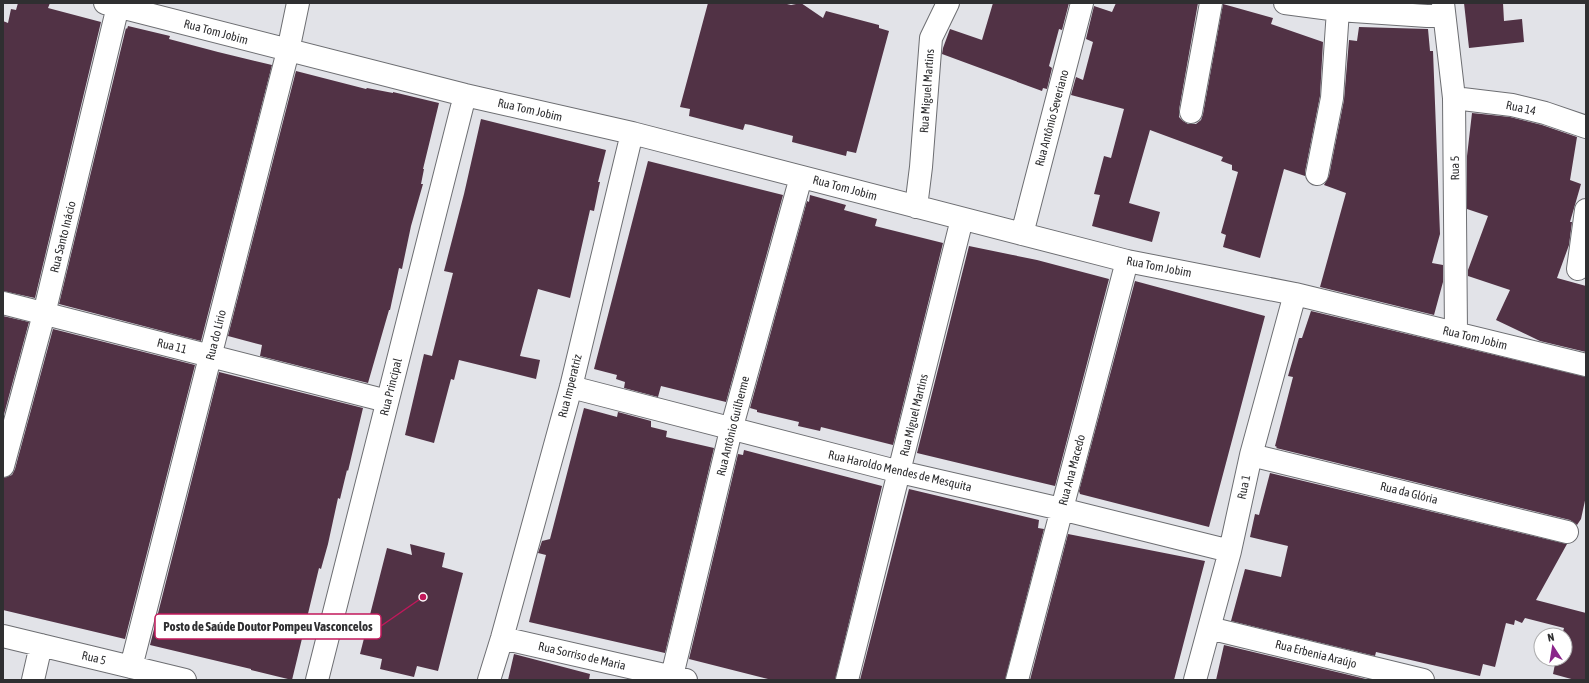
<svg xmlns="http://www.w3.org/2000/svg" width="1589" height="683" font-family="'Asap Condensed',sans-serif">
<rect width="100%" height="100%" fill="#e2e3e8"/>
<path fill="#513245" d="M 18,3 L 50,3 L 48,8 L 101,22 L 35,298 L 3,291 L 3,21 L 8,23 L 11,9 L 16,10 Z
M 708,3 L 783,3 L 791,5 L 801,3 L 823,18 L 826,11 L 879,25 L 879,28 L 889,31 L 856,153 L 847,151 L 846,156 L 792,142 L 793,136 L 751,125 L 745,124 L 743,130 L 689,116 L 690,109 L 680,107 Z
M 993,3 L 1069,3 L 1062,30 L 1059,29 L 1049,66 L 1052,68 L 1047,89 L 1043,88 L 1042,91 L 942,54 L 943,48 L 950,29 L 982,40 Z
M 1116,3 L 1198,3 L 1179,110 L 1179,117 L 1183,121 L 1188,124 L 1196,124 L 1201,120 L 1203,114 L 1223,4 L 1273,18 L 1271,24 L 1323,42 L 1320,96 L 1305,172 L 1305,176 L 1284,169 L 1260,258 L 1223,247 L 1226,235 L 1221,233 L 1238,172 L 1232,170 L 1232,165 L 1221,161 L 1223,157 L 1150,130 L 1129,203 L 1160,212 L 1152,242 L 1092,226 L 1100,195 L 1094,194 L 1104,156 L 1111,158 L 1124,109 L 1071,95 L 1076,77 L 1083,80 L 1093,42 L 1086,39 L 1094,6 L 1112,12 Z
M 1464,3 L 1503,3 L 1504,21 L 1522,19 L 1524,42 L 1469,48 Z
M 128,26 L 170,36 L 169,39 L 218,52 L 272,65 L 201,341 L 59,304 L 126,28 L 127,29 Z
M 1359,27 L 1428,29 L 1430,51 L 1433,51 L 1440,234 L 1432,263 L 1443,265 L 1443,282 L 1434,315 L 1320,287 L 1346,193 L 1324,185 L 1329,176 L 1344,100 L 1349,40 L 1357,41 Z
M 296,71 L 366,89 L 367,88 L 393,93 L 393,92 L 439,103 L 423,169 L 424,169 L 421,184 L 423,184 L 411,226 L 402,269 L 399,268 L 390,310 L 389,310 L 368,383 L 260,356 L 262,345 L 228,336 Z
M 1472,113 L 1510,117 L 1542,125 L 1577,137 L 1570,180 L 1581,184 L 1570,222 L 1572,222 L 1569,245 L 1557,278 L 1586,286 L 1586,352 L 1540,341 L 1496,320 L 1510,290 L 1468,276 L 1468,270 L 1488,216 L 1467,209 L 1467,156 Z
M 481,119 L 606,150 L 598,182 L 600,182 L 594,211 L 590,210 L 570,298 L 538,289 L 520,356 L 540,360 L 536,379 L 459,360 L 454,380 L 451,379 L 434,443 L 405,435 L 424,354 L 432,356 L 453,273 L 444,271 L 464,194 Z
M 648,161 L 783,195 L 726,402 L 661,386 L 658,397 L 624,388 L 625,382 L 616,379 L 617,375 L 594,369 Z
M 810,195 L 846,205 L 844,210 L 877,219 L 875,226 L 943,243 L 893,445 L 821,427 L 820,431 L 798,426 L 799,422 L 757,412 L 757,410 L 750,408 L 807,201 L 809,202 Z
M 969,246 L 1037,260 L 1109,279 L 1055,486 L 917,453 Z
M 1135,281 L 1265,316 L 1209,527 L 1080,494 L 1079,491 Z
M 1311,311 L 1586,377 L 1586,496 L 1581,519 L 1577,525 L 1570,520 L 1276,448 L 1277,447 L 1275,446 L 1293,377 L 1288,376 L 1299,338 L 1302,338 Z
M 3,316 L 29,322 L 3,418 Z
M 53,329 L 195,365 L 125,639 L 3,610 L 3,478 L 12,475 L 15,469 Z
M 219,372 L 363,408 L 348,471 L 347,470 L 340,499 L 338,498 L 328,544 L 321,569 L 319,568 L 292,680 L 251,670 L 251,669 L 150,645 Z
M 584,408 L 617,417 L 618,412 L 651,421 L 651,427 L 667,431 L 666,437 L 714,448 L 665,653 L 529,622 L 546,555 L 538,553 L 542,541 L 550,539 Z
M 744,450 L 882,486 L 835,680 L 772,680 L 689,659 L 738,454 L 743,455 Z
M 1270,473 L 1567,544 L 1536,600 L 1586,613 L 1586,680 L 1575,680 L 1553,674 L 1556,659 L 1565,659 L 1565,635 L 1562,635 L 1564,628 L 1525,618 L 1522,623 L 1515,620 L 1514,625 L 1506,623 L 1495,667 L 1483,664 L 1480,676 L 1376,652 L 1375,656 L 1231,621 L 1245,569 L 1281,577 L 1288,546 L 1250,537 L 1255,514 L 1259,515 Z
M 909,489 L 1039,520 L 1038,528 L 1044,529 L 1005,680 L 860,680 Z
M 1068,534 L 1205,561 L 1174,680 L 1030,680 Z
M 410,544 L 445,553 L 442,567 L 463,573 L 438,671 L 417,666 L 414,677 L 380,669 L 382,659 L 360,654 L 387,548 L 412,555 Z
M 1224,645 L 1370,680 L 1216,680 Z
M 514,654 L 590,674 L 589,680 L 508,680 Z"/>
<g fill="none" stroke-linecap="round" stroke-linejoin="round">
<defs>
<path id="minor" d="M 105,3 L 465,95 L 632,133 L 1127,261 L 1295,294 L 1586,365
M 1285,3 L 1338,10 L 1427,16 L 1444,16
M 1443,3 L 1454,98 L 1456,333
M 1454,98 L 1512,105 L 1545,113 L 1586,127
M 1191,112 L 1211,3
M 1317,174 L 1332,98 L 1338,10
M 916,207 L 921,167 L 931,38 L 948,3
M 1022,234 L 1082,3
M 1578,269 L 1586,210
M 3,303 L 387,401
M 571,387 L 900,472 L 1061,509 L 1230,551
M 1251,455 L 1567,532
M 3,466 L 44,314 L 118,6
M 1209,628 L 1423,680
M 3,636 L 185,680
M 502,638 L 686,680
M 131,667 L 288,51 L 298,3
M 672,676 L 731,430 L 801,177
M 33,680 L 41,645
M 317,680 L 465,95
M 489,680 L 502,638 L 571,387 L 632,133
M 847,680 L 962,219
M 1017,680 L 1127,261
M 1195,680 L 1230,551 L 1251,455 L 1295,294"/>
</defs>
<use href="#minor" stroke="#6d6e72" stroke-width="24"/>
<use href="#minor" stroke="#fff" stroke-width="22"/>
</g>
<g text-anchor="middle" stroke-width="4" stroke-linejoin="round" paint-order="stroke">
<g font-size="12" fill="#2f2f31" stroke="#fff">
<text transform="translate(216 32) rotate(15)" y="4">Rua Tom Jobim</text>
<text transform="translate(927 91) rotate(-86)" y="4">Rua Miguel Martins</text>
<text transform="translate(1521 108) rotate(12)" y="4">Rua 14</text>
<text transform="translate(530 110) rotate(13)" y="4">Rua Tom Jobim</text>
<text transform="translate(1052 118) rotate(-75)" y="4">Rua Antônio Severiano</text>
<text transform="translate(1455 168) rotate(-91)" y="4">Rua 5</text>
<text transform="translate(845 188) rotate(15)" y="4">Rua Tom Jobim</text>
<text transform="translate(63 237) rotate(-76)" y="4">Rua Santo Inácio</text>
<text transform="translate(1159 267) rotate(11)" y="4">Rua Tom Jobim</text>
<text transform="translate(216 335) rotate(-76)" y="4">Rua do Lírio</text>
<text transform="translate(1475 338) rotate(14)" y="4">Rua Tom Jobim</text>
<text transform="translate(172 346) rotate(14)" y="4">Rua 11</text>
<text transform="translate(570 386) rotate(-76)" y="4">Rua Imperatriz</text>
<text transform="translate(391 387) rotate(-76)" y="4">Rua Principal</text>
<text transform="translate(914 415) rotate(-76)" y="4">Rua Miguel Martins</text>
<text transform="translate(733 426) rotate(-76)" y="4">Rua Antônio Guilherme</text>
<text transform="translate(1072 470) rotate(-75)" y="4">Rua Ana Macedo</text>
<text transform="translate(900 471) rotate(13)" y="4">Rua Haroldo Mendes de Mesquita</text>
<text transform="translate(1244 487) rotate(-78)" y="4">Rua 1</text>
<text transform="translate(1409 493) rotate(14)" y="4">Rua da Glória</text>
<text transform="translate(1316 654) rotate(14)" y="4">Rua Erbenia Araújo</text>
<text transform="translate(582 656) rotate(13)" y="4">Rua Sorriso de Maria</text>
<text transform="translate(94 658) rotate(13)" y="4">Rua 5</text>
</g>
</g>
<path fill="none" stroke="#c2185b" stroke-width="1.5" d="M423 597L381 626"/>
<circle fill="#c2185b" stroke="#fff" stroke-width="1.5" cx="423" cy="597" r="4"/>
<rect fill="#fff" stroke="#c2185b" stroke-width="1.5" x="155" y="614" width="226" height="25" rx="4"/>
<g font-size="13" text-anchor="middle" font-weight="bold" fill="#2f2f31">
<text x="268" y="631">Posto de Saúde Doutor Pompeu Vasconcelos</text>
</g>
<rect width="1589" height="683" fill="none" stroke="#2f2f31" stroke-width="8"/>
<g transform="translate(1553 647) rotate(348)"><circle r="19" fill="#ffffff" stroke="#acacad"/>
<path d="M0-3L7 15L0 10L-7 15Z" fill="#8a238a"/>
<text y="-6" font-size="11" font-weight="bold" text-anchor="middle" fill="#2f2f31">N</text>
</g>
</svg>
